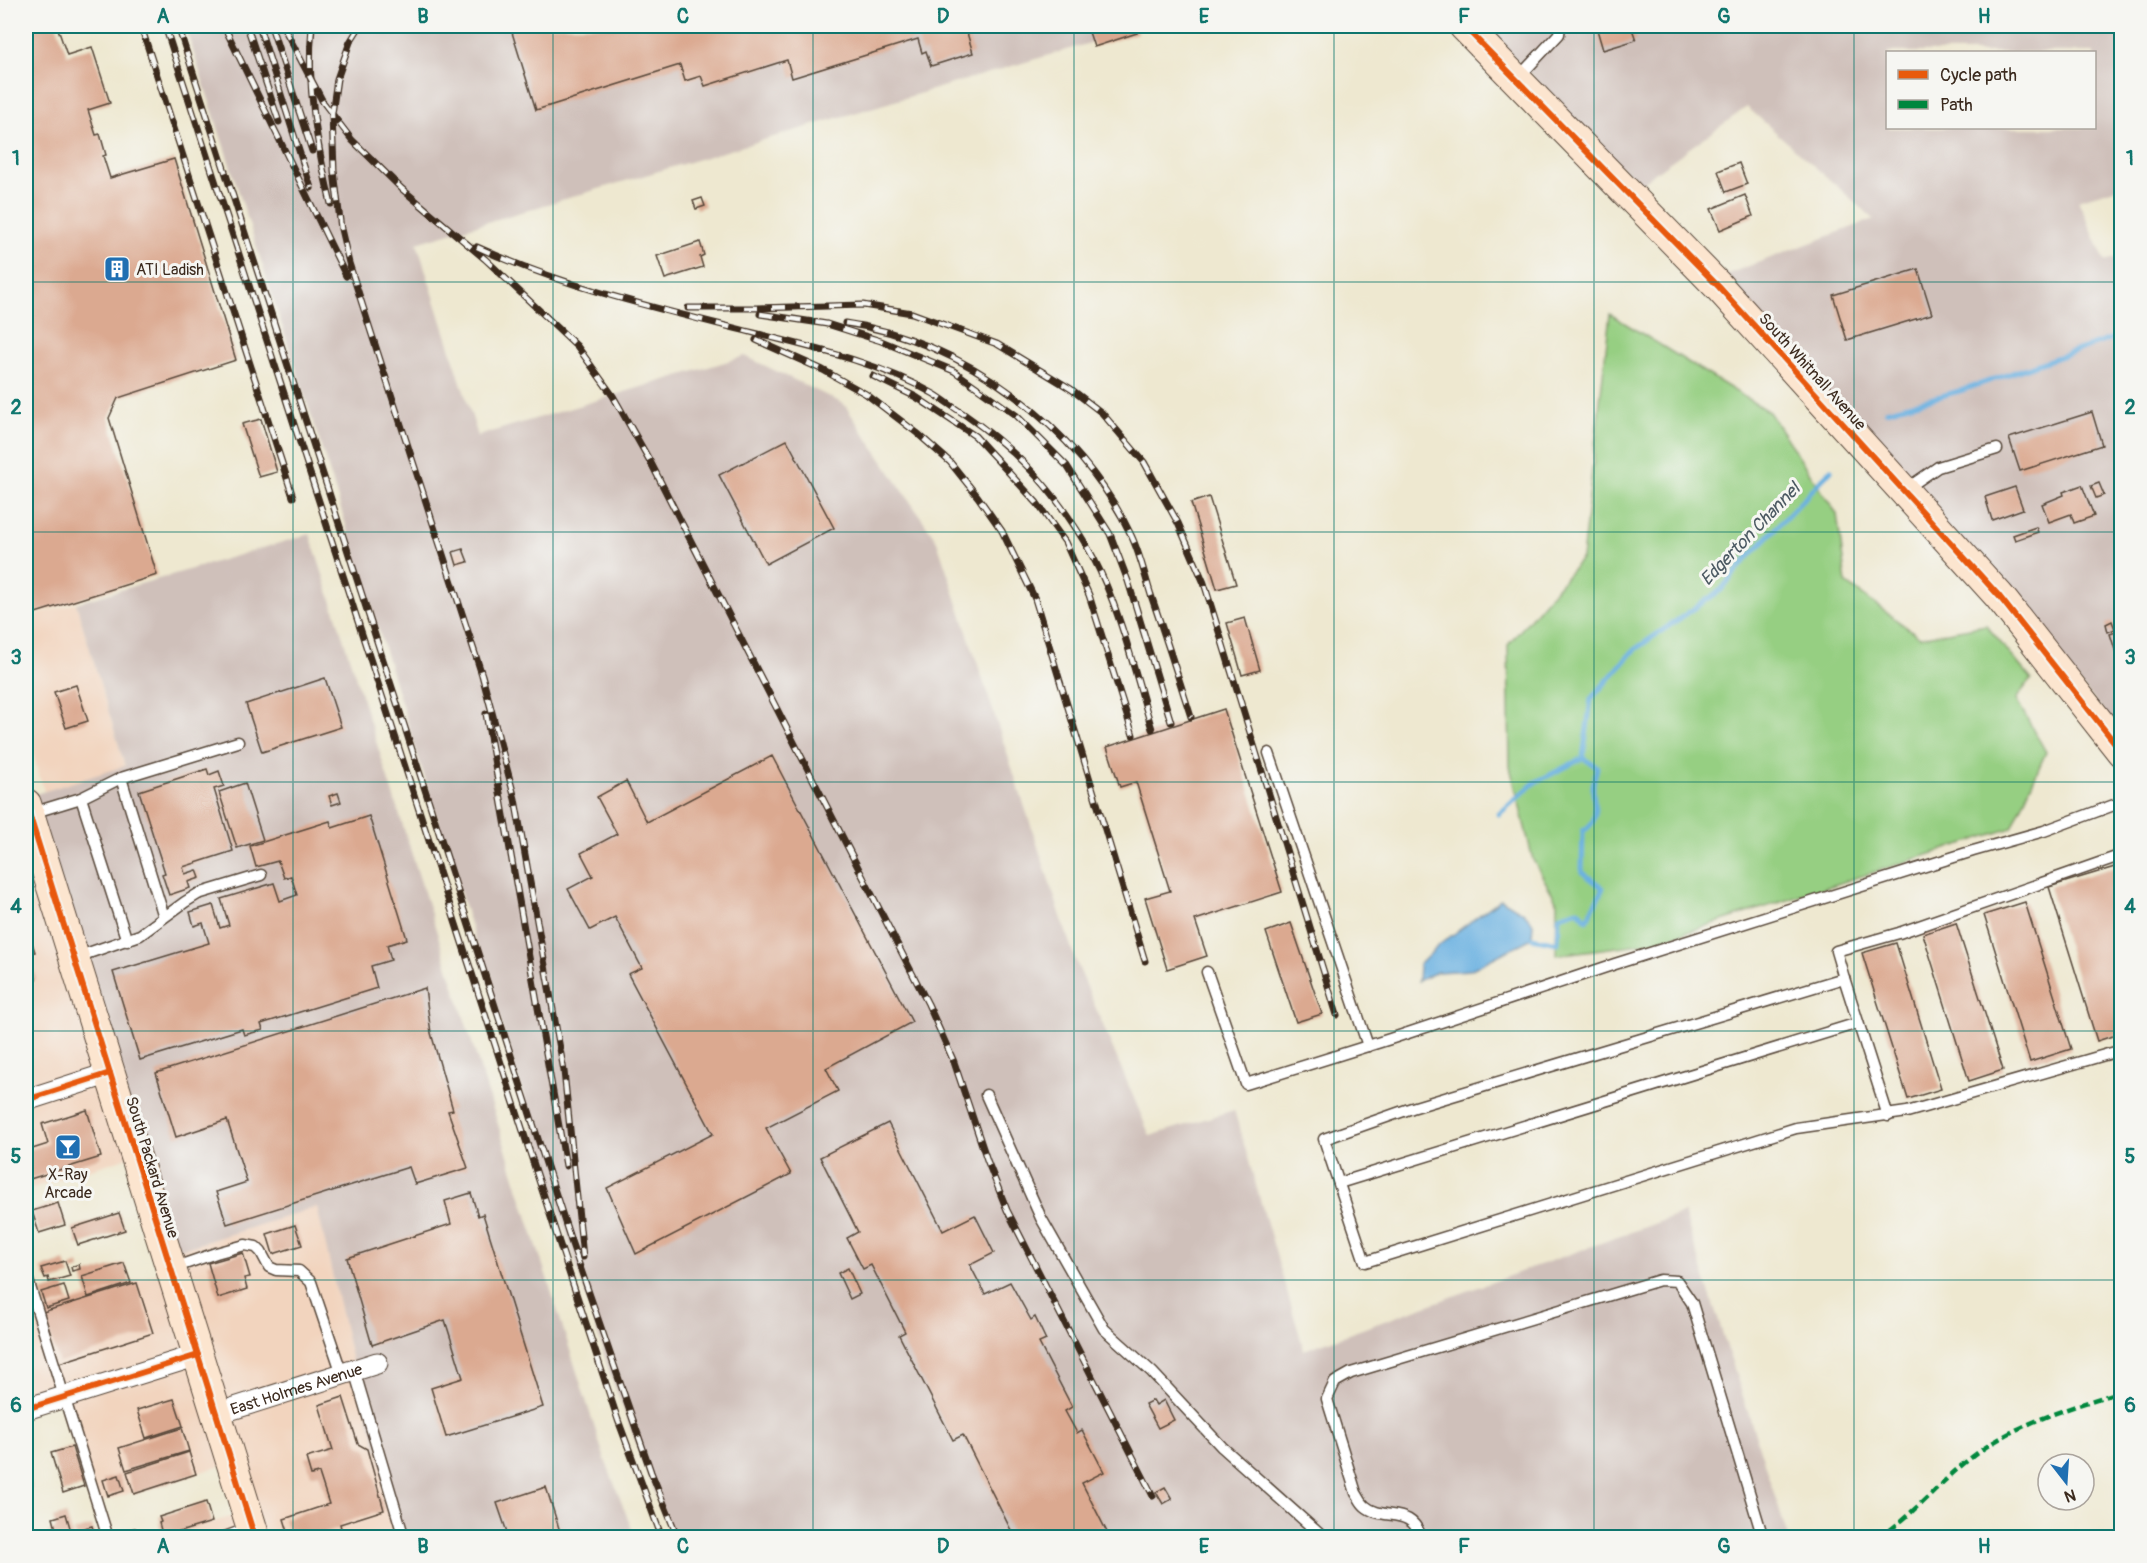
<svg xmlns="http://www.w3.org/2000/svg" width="2147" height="1563" font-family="Pangolin,sans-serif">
	<rect width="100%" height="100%" fill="#f6f6f2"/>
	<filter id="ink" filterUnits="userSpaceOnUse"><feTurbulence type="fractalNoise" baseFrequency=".0167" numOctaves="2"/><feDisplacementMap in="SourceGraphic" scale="12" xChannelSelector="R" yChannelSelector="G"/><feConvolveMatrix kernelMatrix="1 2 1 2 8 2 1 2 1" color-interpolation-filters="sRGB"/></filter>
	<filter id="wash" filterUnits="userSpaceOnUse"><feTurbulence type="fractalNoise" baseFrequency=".008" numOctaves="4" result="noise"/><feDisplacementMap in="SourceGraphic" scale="24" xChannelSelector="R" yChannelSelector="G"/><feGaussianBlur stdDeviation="1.35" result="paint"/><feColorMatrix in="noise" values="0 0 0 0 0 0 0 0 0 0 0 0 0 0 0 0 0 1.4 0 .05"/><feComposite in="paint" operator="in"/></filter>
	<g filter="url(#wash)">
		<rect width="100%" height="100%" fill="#eee8d0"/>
		<g fill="#f2d4be">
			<polygon points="76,603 125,767 44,791 26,731 26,618"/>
			<polygon points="54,896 135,1155 26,1190 26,905"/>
			<polygon points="317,1206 354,1370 404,1537 164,1537 247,1512 231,1463 98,1503 64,1397 26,1409 26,1274 37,1311 171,1269 166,1254"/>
		</g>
		<g fill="#cfc0ba" fill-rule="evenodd">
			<polygon points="185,26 1147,26 417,243 478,436 745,356 844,404 937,541 1075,959 1150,1136 1234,1110 1304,1350 1684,1213 1788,1537 671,1537 610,1374 332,480"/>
			<path d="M1483,26H2121V187L2078,200L2105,261L2121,256V731L1725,275L1874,219L1747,107L1638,185ZM1888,52H2094V128H1888Z"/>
			<polygon points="310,534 605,1460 635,1537 404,1537 354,1370 317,1207 166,1254 26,797 125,766 76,603"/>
		</g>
		<polygon fill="#96cf82" stroke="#687c50" stroke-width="1.5" points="1610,314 1769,412 1837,514 1846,583 1920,637 1986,625 2031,679 2016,699 2046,752 2012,828 1656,942 1556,955 1557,902 1533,860 1510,767 1508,645 1582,558"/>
		<polygon fill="#6ab1e1" stroke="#526e80" stroke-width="1.5" points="1501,899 1524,913 1533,923 1532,938 1470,970 1437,972 1418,981 1419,965 1439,945"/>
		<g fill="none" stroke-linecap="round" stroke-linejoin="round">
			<g stroke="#6ab1e1" stroke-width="5">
				<polyline points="1886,411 1963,390 2122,335"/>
				<polyline points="1583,758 1591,699 1634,650 1721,590 1744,562 1831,470"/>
				<polyline points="1499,814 1534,783 1583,758"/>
				<path d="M1532,938L1558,943L1559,916L1578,910L1587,920L1603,888L1582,872L1583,831C1603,819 1592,804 1593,786C1593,780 1596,773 1597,767L1583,758"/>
			</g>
		</g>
		<g id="blocks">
			<g fill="#dba990">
				<polygon points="26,26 57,26 67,55 92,47 110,103 88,110 96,135 100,134 106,155 103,156 110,178 174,159 236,360 118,398 109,418 157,575 26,616"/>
				<polygon points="510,26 965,26 973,53 931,66 926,51 922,53 918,39 792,78 787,60 705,86 701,76 685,81 680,65 536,110"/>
				<polygon points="1087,26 1134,26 1137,33 1094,47"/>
				<polygon points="1596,26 1631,26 1636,40 1603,50"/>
				<polygon points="1739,163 1747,184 1726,192 1718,171"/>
				<polygon points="1745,195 1753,216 1720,230 1711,209"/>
				<polygon points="702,198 705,206 696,209 693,201"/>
				<polygon points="700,242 704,255 700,257 703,267 665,279 657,256"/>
				<polygon points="1918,269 1932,314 1847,340 1833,295"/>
				<polygon points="2092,412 2102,445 2020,471 2009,438"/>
				<polygon points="261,419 277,472 259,477 242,424"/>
				<polygon points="787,440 834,528 766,564 719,475"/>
				<polygon points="2099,483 2104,495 2096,498 2091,486"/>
				<polygon points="2082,485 2094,516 2074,523 2071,514 2049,522 2042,504 2064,495 2063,492"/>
				<polygon points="2015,487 2023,509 1992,520 1985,497"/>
				<polygon points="1209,497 1236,584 1217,589 1191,503"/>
				<polygon points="2036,527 2038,532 2015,540 2013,535"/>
				<polygon points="463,549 468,562 457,565 453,552"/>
				<polygon points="1245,618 1260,670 1242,675 1227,623"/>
				<polygon points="2112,621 2115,629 2108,632 2106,624"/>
				<polygon points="2122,630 2122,652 2116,653 2110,634"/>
				<polygon points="325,678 341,727 262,752 246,704"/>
				<polygon points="76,685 88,721 66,728 54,692"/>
				<polygon points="1224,709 1282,892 1195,920 1207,956 1167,969 1145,898 1170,891 1136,782 1120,787 1107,747"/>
				<polygon points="772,756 912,1022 826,1068 838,1091 766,1128 791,1174 636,1254 607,1188 713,1134 628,974 642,968 615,917 590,930 568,889 593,876 581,853 617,834 597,797 626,781 647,822"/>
				<polygon points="207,769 209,775 219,771 224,786 214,789 233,851 183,867 185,874 197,870 200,878 188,882 190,888 169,895 162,874 165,873 139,791"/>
				<polygon points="245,783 263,840 237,848 219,792"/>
				<polygon points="338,793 341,802 332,805 329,796"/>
				<polygon points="369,816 407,939 387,945 391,960 371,966 377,988 261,1024 263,1030 244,1035 242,1029 140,1060 113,972 209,943 203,923 194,926 190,912 213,905 220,928 229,925 221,899 274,883 280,901 297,895 291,876 284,878 278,861 256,867 250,846 330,821 332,828"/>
				<polygon points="2118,866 2122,878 2122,1033 2097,1041 2049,887"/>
				<polygon points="2025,902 2071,1049 2030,1062 1984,915"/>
				<polygon points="1291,923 1322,1014 1296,1022 1266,932"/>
				<polygon points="1956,923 2003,1070 1969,1081 1923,934"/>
				<polygon points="26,924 35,952 26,955"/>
				<polygon points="1896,943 1941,1089 1908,1099 1862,953"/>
				<polygon points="31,963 36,979 26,984 26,965"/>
				<polygon points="425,988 431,1033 453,1110 448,1111 468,1168 415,1184 409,1167 227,1224 216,1192 247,1182 227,1120 176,1137 156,1073"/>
				<polygon points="87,1110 101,1157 30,1179 26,1164 26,1151 48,1144 42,1124"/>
				<polygon points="888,1123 943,1231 975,1215 994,1253 970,1265 985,1294 1010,1282 1031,1320 1035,1317 1046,1340 1039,1343 1072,1407 1065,1411 1077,1433 1082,1430 1104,1472 1082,1483 1110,1538 1015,1538 963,1435 953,1440 899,1335 905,1332 871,1265 863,1269 847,1238 858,1232 820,1157"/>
				<polygon points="471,1193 478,1216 483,1214 543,1407 446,1437 431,1388 463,1378 445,1320 372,1345 347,1258 451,1224 445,1201"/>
				<polygon points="58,1203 65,1225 39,1233 32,1211"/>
				<polygon points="119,1213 125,1230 78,1245 72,1228"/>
				<polygon points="295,1225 302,1245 273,1254 267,1234"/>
				<polygon points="243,1253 250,1277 244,1278 247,1289 218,1298 208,1263"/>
				<polygon points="65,1261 70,1276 49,1282 48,1277 45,1278 41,1268"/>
				<polygon points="124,1263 131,1283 88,1297 82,1276"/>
				<polygon points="79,1264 80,1269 72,1271 71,1267"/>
				<polygon points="848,1268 860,1294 850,1299 838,1273"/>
				<polygon points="137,1283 153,1333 59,1363 43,1312"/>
				<polygon points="64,1285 69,1301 46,1308 41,1292"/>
				<polygon points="343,1397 358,1444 367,1449 384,1510 340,1524 341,1528 311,1538 290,1538 284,1519 329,1504 319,1473 311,1475 306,1458 333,1450 319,1405"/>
				<polygon points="174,1399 183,1426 146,1438 137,1410"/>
				<polygon points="1153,1400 1156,1405 1164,1400 1174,1420 1158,1428 1145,1404"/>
				<polygon points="182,1428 189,1451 126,1470 119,1448"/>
				<polygon points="72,1447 84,1486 63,1493 51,1453"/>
				<polygon points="189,1452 196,1474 134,1494 127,1472"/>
				<polygon points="26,1470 32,1488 26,1490"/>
				<polygon points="119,1475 124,1491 108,1496 103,1480"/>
				<polygon points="546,1487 562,1538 509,1538 497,1503"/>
				<polygon points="1165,1487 1172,1499 1163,1504 1156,1492"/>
				<polygon points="206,1502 212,1522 163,1537 159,1523 161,1522 159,1517"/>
				<polygon points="66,1514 73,1538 50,1538 48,1532 56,1529 53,1518"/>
				<polygon points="92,1526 96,1538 76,1538 74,1531"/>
				<polygon points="135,1528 138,1538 119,1538 117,1533"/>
			</g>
		</g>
	</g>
	<g filter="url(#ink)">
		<use href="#blocks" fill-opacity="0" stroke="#564639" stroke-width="1.5"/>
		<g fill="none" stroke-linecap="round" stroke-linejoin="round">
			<defs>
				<g id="lane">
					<polyline points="1517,79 1559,34 1560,26"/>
					<polyline points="1906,489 1938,467 1997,449"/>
					<polyline points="1269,753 1368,1046"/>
					<polyline points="121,778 164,917"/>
					<polyline points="81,798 127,941"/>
					<polyline points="32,813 81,798 121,778 238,742"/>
					<polyline points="2122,855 1899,933 1836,951 1844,978 1412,1108 1324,1139 1365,1262 1796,1128 1907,1112 2122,1050"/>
					<polyline points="77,957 140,935 185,902 198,894 261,875"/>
					<polyline points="1207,972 1246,1084 1390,1039 1615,964 1973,851 2044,831 2122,802"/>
					<polyline points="1844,978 1888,1116"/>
					<polyline points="986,1095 1041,1218 1104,1329 1152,1372 1222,1447 1324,1538"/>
					<polyline points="1339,1183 1858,1023"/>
					<polyline points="173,1268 216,1253 245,1245 256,1247 261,1252 269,1267 276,1270 299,1271 311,1282 342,1374"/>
					<polyline points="26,1274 108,1538"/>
					<polyline points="354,1370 404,1538"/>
					<polyline points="222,1538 249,1528"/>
					<path d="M1421,1538C1412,1505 1383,1522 1365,1506C1361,1503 1359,1497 1356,1493L1327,1399L1335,1382L1351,1373L1660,1280L1677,1281L1692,1303L1763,1538"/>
				</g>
				<g id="street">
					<polyline points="26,1100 110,1073"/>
					<polyline points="26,1409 198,1355"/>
					<path id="s1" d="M216,1414L377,1363"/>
				</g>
				<g id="secondary">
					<polyline points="1464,26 1719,287 1999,596 2122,752"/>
					<polyline points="26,804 255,1538"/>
				</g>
			</defs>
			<use href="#lane" stroke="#564639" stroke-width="13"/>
			<use href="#street" stroke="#564639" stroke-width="23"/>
			<use href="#secondary" stroke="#564639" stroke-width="32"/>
			<use href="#lane" stroke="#fff" stroke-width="10"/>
			<use href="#street" stroke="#fff" stroke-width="21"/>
			<use href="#secondary" stroke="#fce5cf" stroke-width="30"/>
			<defs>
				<g id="rail">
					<polyline points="141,26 293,497"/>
					<polyline points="165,26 557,1236 618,1420 662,1538"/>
					<polyline points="178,26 571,1241 651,1472 678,1538"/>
					<polyline points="224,26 346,276"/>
					<polyline points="247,26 279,122"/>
					<polyline points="259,26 311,188"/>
					<polyline points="271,26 312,151"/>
					<polyline points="283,26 323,102 352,140 402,189 485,259 577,346 613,396 651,463 928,1004 954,1062 987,1160 1007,1210 1153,1496"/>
					<path d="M312,26C306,86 317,145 331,204"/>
					<polyline points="360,26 350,42 337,79 332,114 334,171 341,229 349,263 371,332 482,675 515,799 564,1071 583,1257"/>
					<path d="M477,247C567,288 663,310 758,334C818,349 879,363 934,394C944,400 954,408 964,414C1023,455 1058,494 1093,557C1120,608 1135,673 1152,729"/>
					<polyline points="688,308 757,308 863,305 912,313 997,344 1071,389 1102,413 1144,462 1178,523 1204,583 1337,1015"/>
					<polyline points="760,314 827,324 881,341 954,371 1016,415 1067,466 1110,534 1128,581 1171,722"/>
					<path d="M845,323C962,339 1081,428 1131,535C1140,554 1145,576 1151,595C1165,636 1178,676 1191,717"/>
					<polyline points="756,340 823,370 866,394 917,433 950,462 978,497 1002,531 1035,599 1145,961"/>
					<polyline points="873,376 916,397 975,436 1037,503 1065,542 1089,595 1133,735"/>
					<polyline points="486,714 566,1166"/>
				</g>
			</defs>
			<use href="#rail" stroke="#3b2a1e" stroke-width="7"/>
			<use href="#rail" stroke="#f6f6f2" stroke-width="4.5" stroke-dasharray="14" stroke-linecap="butt"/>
			<path stroke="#00873e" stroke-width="4.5" stroke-dasharray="9 4.5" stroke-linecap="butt" d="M1879,1538C1919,1511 1948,1471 1989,1445C2030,1419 2076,1406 2122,1391"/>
			<defs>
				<g id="cycleway">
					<polyline points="1464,26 1719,287 1999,596 2122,752"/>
					<polyline points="26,804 255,1538"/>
					<polyline points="26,1100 110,1073"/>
					<polyline points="26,1409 198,1355"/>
				</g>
			</defs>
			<use href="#cycleway" stroke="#f6f6f2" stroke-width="10"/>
			<use href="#cycleway" stroke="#e8590c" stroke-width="6"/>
		</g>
	</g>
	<path fill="none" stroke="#0f766e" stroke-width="1.5" stroke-opacity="0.55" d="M293,26V1538M553,26V1538M813,26V1538M1074,26V1538M1334,26V1538M1594,26V1538M1854,26V1538M26,282H2122M26,532H2122M26,782H2122M26,1031H2122M26,1280H2122"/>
	<defs>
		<symbol id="building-square" viewBox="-11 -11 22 22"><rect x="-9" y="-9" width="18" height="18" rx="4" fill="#1f6fb2" stroke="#f6f6f2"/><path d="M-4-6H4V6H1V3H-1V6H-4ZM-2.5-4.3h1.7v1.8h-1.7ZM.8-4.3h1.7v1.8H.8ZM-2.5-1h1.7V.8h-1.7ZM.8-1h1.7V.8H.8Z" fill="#fff"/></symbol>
		<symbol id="bar-square" viewBox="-11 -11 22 22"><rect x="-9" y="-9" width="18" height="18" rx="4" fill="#1f6fb2" stroke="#f6f6f2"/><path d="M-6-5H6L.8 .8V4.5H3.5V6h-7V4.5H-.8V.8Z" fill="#fff"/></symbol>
	</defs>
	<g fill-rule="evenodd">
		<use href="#building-square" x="102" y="254" width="30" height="30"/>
		<use href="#bar-square" x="53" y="1132" width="30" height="30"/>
	</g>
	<g text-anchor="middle" stroke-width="6" stroke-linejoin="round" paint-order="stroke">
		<g font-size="16" fill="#3b2a1e" stroke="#f6f6f2" text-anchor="start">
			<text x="136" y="275">ATI Ladish</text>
			<text x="68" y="1180" text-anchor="middle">X-Ray<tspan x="68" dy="18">Arcade</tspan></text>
		</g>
		<g font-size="16" fill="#3b2a1e" stroke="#f6f6f2">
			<text transform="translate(1813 371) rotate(48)" y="6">South Whitnall Avenue</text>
			<text transform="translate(153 1167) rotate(73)" y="6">South Packard Avenue</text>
			<text dy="6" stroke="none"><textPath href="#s1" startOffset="84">East Holmes Avenue</textPath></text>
		</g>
		<g font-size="18" font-style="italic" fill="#4b5962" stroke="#f6f6f2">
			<text transform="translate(1750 534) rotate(-46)" y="6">Edgerton Channel</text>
		</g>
	</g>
	<rect width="2147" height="1563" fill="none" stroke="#f6f6f2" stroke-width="66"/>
	<rect x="1886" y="51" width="210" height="78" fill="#f6f6f2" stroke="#aba49d" stroke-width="1.5"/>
	<rect x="1898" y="70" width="30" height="9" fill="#e8590c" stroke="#aba49d" stroke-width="1.5"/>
	<text x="1940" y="81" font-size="18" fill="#3b2a1e">Cycle path</text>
	<rect x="1898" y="100" width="30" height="9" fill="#00873e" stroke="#aba49d" stroke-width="1.5"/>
	<text x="1940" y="111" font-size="18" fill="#3b2a1e">Path</text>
	<g transform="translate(2066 1482) rotate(163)"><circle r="28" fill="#f6f6f2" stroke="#aba49d" stroke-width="1.5"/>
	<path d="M0-4.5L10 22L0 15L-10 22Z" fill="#1f6fb2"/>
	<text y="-9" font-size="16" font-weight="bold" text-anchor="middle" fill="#3b2a1e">N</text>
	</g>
	<rect x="33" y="33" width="2081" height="1497" fill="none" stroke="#0f766e" stroke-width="2"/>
	<g font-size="20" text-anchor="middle" font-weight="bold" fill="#0f766e">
		<text x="163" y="23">A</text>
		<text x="423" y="23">B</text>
		<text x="683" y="23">C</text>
		<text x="943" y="23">D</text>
		<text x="1204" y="23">E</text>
		<text x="1464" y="23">F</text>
		<text x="1724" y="23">G</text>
		<text x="1984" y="23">H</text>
		<text x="16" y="165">1</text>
		<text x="2130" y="165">1</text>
		<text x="16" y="414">2</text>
		<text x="2130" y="414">2</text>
		<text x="16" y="664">3</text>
		<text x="2130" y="664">3</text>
		<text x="16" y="913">4</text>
		<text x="2130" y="913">4</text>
		<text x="16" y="1163">5</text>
		<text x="2130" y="1163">5</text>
		<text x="16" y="1412">6</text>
		<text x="2130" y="1412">6</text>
		<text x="163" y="1553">A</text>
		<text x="423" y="1553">B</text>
		<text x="683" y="1553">C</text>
		<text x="943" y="1553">D</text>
		<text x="1204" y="1553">E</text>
		<text x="1464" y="1553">F</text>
		<text x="1724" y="1553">G</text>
		<text x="1984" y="1553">H</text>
	</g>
</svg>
